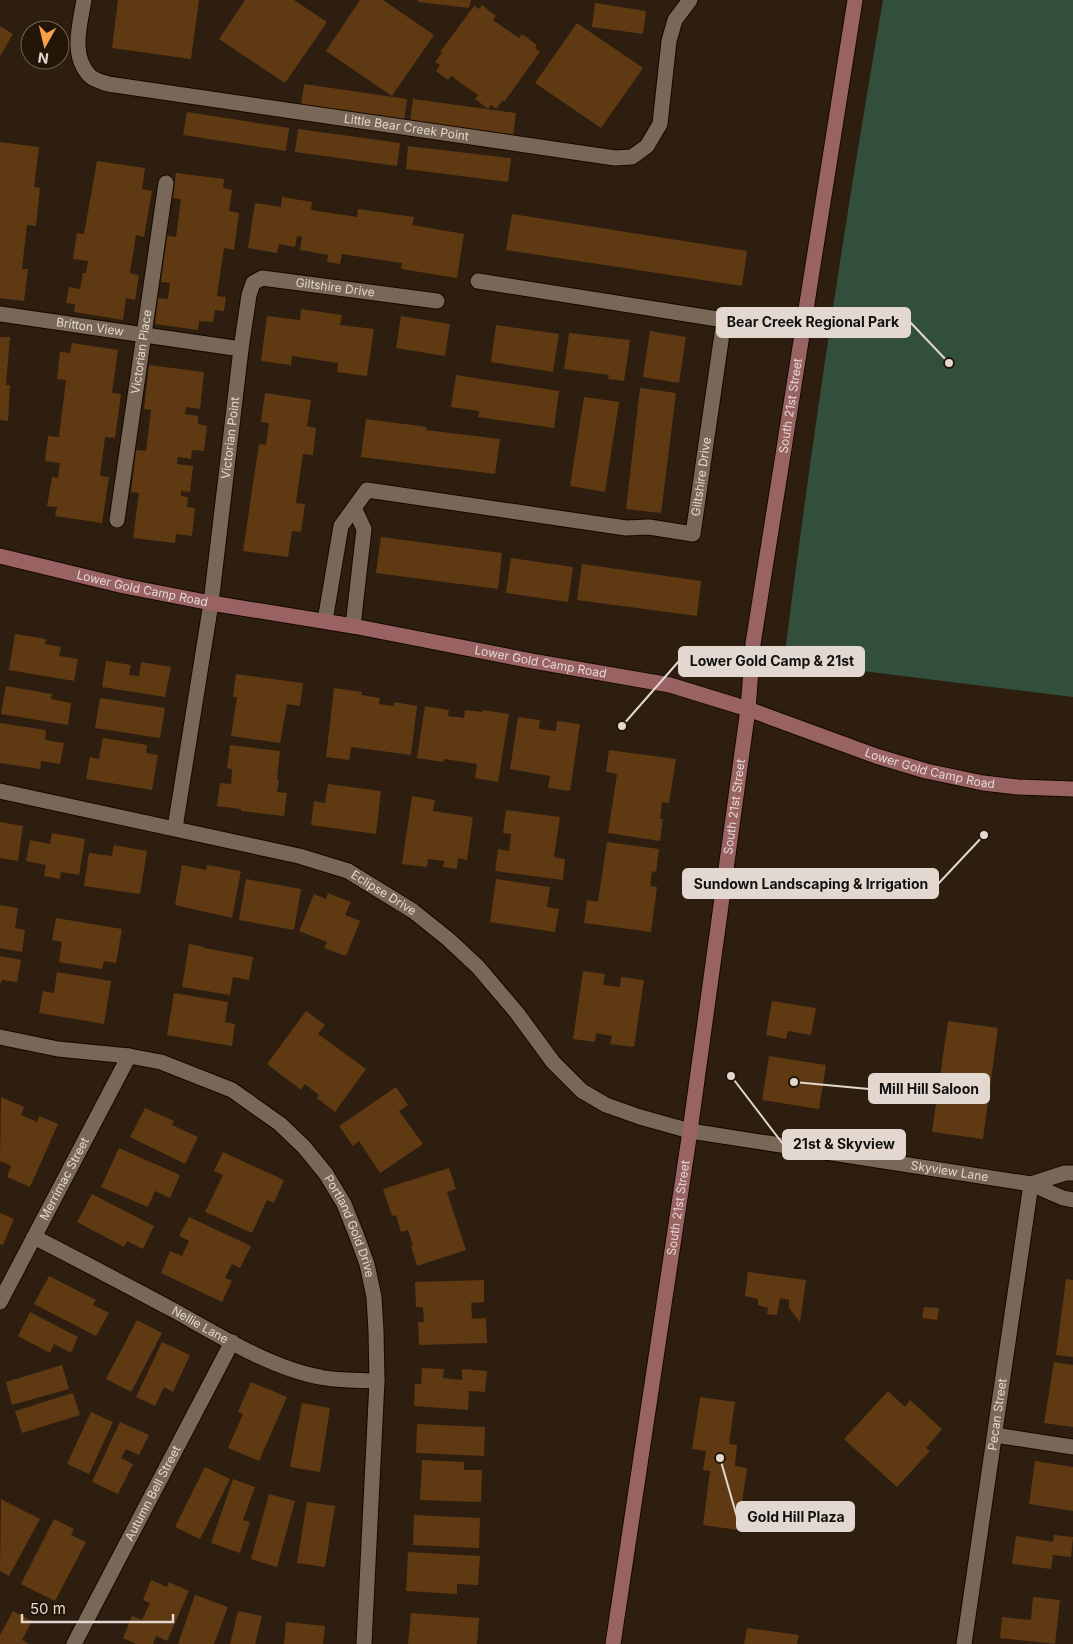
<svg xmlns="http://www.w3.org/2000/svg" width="1073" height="1644" font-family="Inter,sans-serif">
	<rect width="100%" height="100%" fill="#2d1e10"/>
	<path fill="#314f3a" d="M883,0H1073V697L830,667V671L794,664L795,661L784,660C812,439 845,219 883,0Z"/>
	<g fill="#5f3911">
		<polygon points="118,0 199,0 191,59 112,48"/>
		<polygon points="245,0 294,0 327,22 285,83 219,39"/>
		<polygon points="360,0 383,0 434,35 392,96 326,51"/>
		<polygon points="418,0 471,0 469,8 418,2"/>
		<polygon points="595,3 646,11 643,34 592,27"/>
		<polygon points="482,5 496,16 493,20 519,38 522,34 537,45 535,48 540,52 504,102 503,100 496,109 491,105 488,109 475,99 478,95 451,76 448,80 436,71 440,65 435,62 442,53 440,52 474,6 479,9"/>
		<polygon points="577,23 643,68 601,128 535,83"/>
		<polygon points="0,26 13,34 0,56"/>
		<polygon points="304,84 407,99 404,122 301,106"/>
		<polygon points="413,99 516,113 513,137 410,122"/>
		<polygon points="187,112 289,128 286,151 183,135"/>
		<polygon points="298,129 400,143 397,166 295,152"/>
		<polygon points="0,142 39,147 34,187 40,188 36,226 27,225 22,269 28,269 24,301 0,298"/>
		<polygon points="408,146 511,158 508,182 406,169"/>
		<polygon points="97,161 145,168 142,189 152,191 144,237 136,235 130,273 139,275 135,300 126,298 123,320 74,312 75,304 66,303 69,287 80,289 83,273 86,273 88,261 73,259 77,233 84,234"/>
		<polygon points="176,173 224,179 223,188 232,190 229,211 239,213 234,250 224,248 217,296 226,297 224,311 215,310 213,322 199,321 198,330 155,324 158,298 168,299 170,283 161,282 167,236 176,237 181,199 173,198"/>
		<polygon points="282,197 312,202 311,210 357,217 358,209 414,217 412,225 464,234 457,278 401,269 402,263 342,254 340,264 327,262 328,255 300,250 302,237 297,236 295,247 279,244 277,253 248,248 255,203 281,207"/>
		<polygon points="512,214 747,251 742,286 506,250"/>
		<polygon points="301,309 342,315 340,325 374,329 367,376 337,372 338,363 292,356 291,365 261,361 267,316 300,320"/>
		<polygon points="401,316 450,324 445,356 396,348"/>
		<polygon points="496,325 559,334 553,372 491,362"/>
		<polygon points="650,331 686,337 679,383 643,377"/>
		<polygon points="569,333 630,340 624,381 608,379 609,375 564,369"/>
		<polygon points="0,337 10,337 6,385 10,385 8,421 0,420"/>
		<polygon points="72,343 118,350 112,393 121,394 115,438 105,437 100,476 109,477 102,523 55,516 57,507 47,506 52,477 58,478 60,463 45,461 48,436 59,437 66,380 57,379 60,352 70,353"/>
		<polygon points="149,365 204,372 200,409 186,407 185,414 198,416 198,424 207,426 204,451 192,450 191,459 178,457 177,464 193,466 190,492 181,491 181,496 188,497 187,507 195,508 192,536 176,534 175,543 133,538 139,493 131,492 136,450 146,451 151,410 144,409"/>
		<polygon points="456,375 559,391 554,428 478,417 479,411 451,407"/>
		<polygon points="640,388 676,393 661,513 626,509"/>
		<polygon points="265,393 311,400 307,426 316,428 313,455 303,454 296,503 305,504 301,532 292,531 288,557 243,551 259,444 266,445 269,423 261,422"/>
		<polygon points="584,397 619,402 605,492 570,486"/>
		<polygon points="366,419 427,427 426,430 500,439 495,474 361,457"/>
		<polygon points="381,537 502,553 498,589 376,573"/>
		<polygon points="511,558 573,567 568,602 506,593"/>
		<polygon points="582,564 701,581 697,616 577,600"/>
		<polygon points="15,634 46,639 45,644 61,647 59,656 78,659 74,681 9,670"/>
		<polygon points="106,661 131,665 129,675 139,676 141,662 171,667 165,697 102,687"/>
		<polygon points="236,674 303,683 300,706 287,704 280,743 231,736 237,697 233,697"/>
		<polygon points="6,686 52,694 51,699 71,703 68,725 1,714"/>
		<polygon points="334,688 362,692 361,695 380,698 379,704 394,706 394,702 417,706 411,755 351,747 349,760 326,757"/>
		<polygon points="100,698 165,708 160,738 95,728"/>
		<polygon points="425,706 449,710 448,716 464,718 465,710 482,712 483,710 509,714 498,782 475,778 477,764 444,759 443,762 417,758"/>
		<polygon points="518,717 540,720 539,729 556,731 557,721 580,724 570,791 548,788 550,776 510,769"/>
		<polygon points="0,723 46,730 45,740 64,743 60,764 41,761 40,769 0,763"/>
		<polygon points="103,738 147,745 146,753 158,755 152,790 86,779 90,757 99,759"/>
		<polygon points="230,745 280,751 277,779 279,780 277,792 287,793 284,816 241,811 241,809 217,806 220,783 231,784 232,769 227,768"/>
		<polygon points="609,750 676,759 669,803 662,802 660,819 663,819 660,841 608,833 617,774 606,772"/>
		<polygon points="328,784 381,791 376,834 311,825 314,801 325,803"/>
		<polygon points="412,796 435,800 433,811 473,817 467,860 458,858 457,869 443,867 444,861 428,859 427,867 402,864"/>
		<polygon points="506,810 560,817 554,857 565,859 563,880 495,871 498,849 509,851 511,834 503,833"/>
		<polygon points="0,822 23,826 18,861 0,858"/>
		<polygon points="52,833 85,839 79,875 61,872 60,879 44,876 46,865 26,861 30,840 50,844"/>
		<polygon points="607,842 659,849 656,872 652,871 650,886 657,887 651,932 584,923 587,900 598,902"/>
		<polygon points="114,845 147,851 140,894 84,886 89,853 112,856"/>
		<polygon points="182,865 206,870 207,865 241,871 232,918 175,905"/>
		<polygon points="246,879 301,889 294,930 239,920"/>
		<polygon points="496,879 550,887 547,907 559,909 555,932 490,922"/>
		<polygon points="328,893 351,902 345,915 360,921 346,956 324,948 327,942 299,931 314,894 326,899"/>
		<polygon points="0,905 18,908 15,928 25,930 22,952 0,948"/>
		<polygon points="56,918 122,929 116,963 104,961 102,969 59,962 62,942 52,940"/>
		<polygon points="189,944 204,947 204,948 253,957 249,980 233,977 230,995 182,987"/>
		<polygon points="0,956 21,960 17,982 2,980 0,984"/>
		<polygon points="583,971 605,974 603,985 620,987 621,977 644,980 634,1047 610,1044 612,1036 596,1033 595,1042 573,1039"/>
		<polygon points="57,972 111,981 104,1024 39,1013 43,991 54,993"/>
		<polygon points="174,993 228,1002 225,1022 235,1024 232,1046 167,1035"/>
		<polygon points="772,1001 816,1008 811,1035 788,1031 786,1039 766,1035"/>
		<polygon points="306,1011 325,1025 318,1034 366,1069 335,1112 317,1098 319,1095 305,1084 301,1090 267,1064"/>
		<polygon points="948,1021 998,1028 983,1139 932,1132"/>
		<polygon points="769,1056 826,1065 819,1109 762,1100"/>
		<polygon points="396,1087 408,1105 399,1111 423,1144 380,1173 359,1141 353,1146 339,1126"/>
		<polygon points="1,1097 24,1107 21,1115 37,1122 39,1116 58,1124 30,1187 7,1177 11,1166 0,1161"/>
		<polygon points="145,1108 174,1121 172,1125 198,1137 185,1164 130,1137"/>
		<polygon points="119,1148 180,1175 170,1198 155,1191 148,1207 101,1187"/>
		<polygon points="223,1152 284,1180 274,1203 267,1200 252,1233 205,1212 223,1175 214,1171"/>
		<polygon points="449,1168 456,1189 447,1192 466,1250 417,1266 411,1246 413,1245 408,1230 401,1232 396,1215 392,1216 383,1189"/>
		<polygon points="92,1194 154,1226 143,1249 127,1241 124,1247 77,1222"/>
		<polygon points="0,1213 14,1219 3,1245 0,1244"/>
		<polygon points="189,1217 251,1246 240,1268 232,1264 225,1278 232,1281 222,1302 161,1273 170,1251 182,1256 189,1241 179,1236"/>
		<polygon points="748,1272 806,1280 800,1322 789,1308 789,1300 780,1298 777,1315 767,1314 768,1308 758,1305 758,1299 745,1296"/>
		<polygon points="49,1276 96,1300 93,1305 109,1313 96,1336 34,1304"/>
		<polygon points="1066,1279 1073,1280 1073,1357 1056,1355"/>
		<polygon points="484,1280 484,1302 471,1303 472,1319 486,1318 487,1343 419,1345 418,1322 424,1322 423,1307 416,1307 415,1282"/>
		<polygon points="924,1307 939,1308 937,1320 922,1318"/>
		<polygon points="30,1312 78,1337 71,1353 54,1344 50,1353 18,1336"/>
		<polygon points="137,1320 162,1333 131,1392 106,1379"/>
		<polygon points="162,1342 190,1355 173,1392 164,1387 155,1406 136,1397"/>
		<polygon points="1054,1362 1073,1365 1073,1427 1044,1423"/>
		<polygon points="62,1365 69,1389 12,1405 6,1382"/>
		<polygon points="422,1368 444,1369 443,1378 462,1380 462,1369 487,1371 485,1392 469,1391 468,1410 414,1406 415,1384 421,1384"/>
		<polygon points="251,1382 287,1397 259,1461 228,1448 243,1414 238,1412"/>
		<polygon points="888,1391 905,1407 910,1400 942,1429 926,1448 930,1451 897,1487 844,1439"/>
		<polygon points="73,1393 80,1415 22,1433 15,1411"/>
		<polygon points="700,1397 735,1402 729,1444 737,1445 735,1466 747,1468 738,1530 703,1525 710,1471 703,1470 706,1451 692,1449"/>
		<polygon points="302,1403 330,1408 320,1472 290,1467"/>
		<polygon points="91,1412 113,1422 89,1474 67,1464"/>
		<polygon points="120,1422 149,1435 139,1455 126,1449 121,1458 133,1464 118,1494 92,1482"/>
		<polygon points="417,1424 485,1427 484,1456 416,1453"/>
		<polygon points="422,1460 464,1462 464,1470 482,1470 481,1502 420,1500"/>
		<polygon points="1035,1461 1073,1467 1073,1511 1029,1504"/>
		<polygon points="205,1467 230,1479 200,1539 175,1527"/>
		<polygon points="233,1479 255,1487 243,1520 250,1522 240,1553 211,1543"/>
		<polygon points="269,1494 295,1501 277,1567 251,1559"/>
		<polygon points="1,1499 40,1519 9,1576 0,1571"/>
		<polygon points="307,1502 335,1506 325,1567 297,1563"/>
		<polygon points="414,1515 480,1518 479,1548 413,1545"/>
		<polygon points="54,1519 74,1529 71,1535 86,1542 55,1601 21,1584"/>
		<polygon points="1054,1535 1073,1537 1071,1557 1053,1555 1051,1569 1012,1564 1016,1536 1053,1542"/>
		<polygon points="408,1552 480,1556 478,1585 457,1584 457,1594 406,1591"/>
		<polygon points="151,1580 167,1587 169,1582 189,1591 167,1641 156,1636 153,1644 136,1644 123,1638 132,1616 142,1620 150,1603 143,1600"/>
		<polygon points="195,1595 228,1607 214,1644 178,1644"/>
		<polygon points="1033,1597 1060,1600 1055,1644 1000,1638 1002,1617 1031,1620"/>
		<polygon points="13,1611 32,1621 22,1640 29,1644 0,1644 0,1635"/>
		<polygon points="238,1611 262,1616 255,1644 230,1644"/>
		<polygon points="411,1613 479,1618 477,1644 408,1644"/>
		<polygon points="286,1622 325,1626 323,1644 284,1644"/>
		<polygon points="747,1628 799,1635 797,1644 744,1644"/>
	</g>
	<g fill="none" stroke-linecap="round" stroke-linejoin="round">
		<defs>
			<g id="street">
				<path id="s1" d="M84,0C80,24 70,56 90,76C94,80 102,82 108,84L615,158L632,157L647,146L660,124L669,41L675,20L690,0"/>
				<path id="s2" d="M0,314L241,349"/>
				<path id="s3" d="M117,520L166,183"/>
				<path id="s4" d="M325,621L341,526L367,490L626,528L649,527L693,534L724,320L478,281"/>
				<polyline points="353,626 364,529 354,508"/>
				<path id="s5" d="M0,791L299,856L348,871L413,911L448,939L478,967L517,1013L553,1062L582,1091L606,1105L640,1117L690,1131L1031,1184L1063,1198L1073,1200"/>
				<path id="s6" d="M175,828L211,603L241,349L249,295L253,283L262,278L437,301"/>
				<path id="s7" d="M0,1037L58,1049L129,1056L161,1062L232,1090L280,1124L304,1147L326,1174L344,1204L356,1234L367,1264L374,1297L376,1331L377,1381L364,1644"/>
				<polyline points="1031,1184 1065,1173 1073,1173"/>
				<path id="s8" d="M34,1237C81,1261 128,1286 175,1311C218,1335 271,1368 320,1377C338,1381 358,1380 377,1381"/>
				<path id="s9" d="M0,1302L129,1056"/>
				<polyline points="995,1435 1073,1447"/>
				<path id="s10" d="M74,1644L232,1342"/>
				<path id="s11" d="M964,1644L1031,1184"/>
			</g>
			<g id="secondary">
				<path id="s12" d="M0,556L124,586L211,603L353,626L532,661L670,685L748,709L876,756L926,771L983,783L1018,787L1073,789"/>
				<path id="s13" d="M613,1644L690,1131L748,709L753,644L855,0"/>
			</g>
		</defs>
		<use href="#street" stroke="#150800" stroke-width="17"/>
		<use href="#secondary" stroke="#150800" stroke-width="17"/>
		<use href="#street" stroke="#796757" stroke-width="15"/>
		<use href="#secondary" stroke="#9a6363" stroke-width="15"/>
	</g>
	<g text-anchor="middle" stroke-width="5" stroke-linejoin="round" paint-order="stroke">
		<g font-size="12" fill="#e2d8cf" stroke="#231507">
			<text dy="4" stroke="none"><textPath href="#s1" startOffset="401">Little Bear Creek Point</textPath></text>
			<text dy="4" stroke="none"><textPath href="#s6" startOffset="635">Giltshire Drive</textPath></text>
			<text dy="4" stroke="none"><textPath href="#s2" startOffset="91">Britton View</textPath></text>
			<text dy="4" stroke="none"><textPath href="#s3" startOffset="170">Victorian Place</textPath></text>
			<text dy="4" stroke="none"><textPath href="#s13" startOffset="1251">South 21st Street</textPath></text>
			<text dy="4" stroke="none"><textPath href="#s6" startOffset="394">Victorian Point</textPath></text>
			<text dy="4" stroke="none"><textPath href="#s4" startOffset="528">Giltshire Drive</textPath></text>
			<text dy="4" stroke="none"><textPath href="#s12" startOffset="146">Lower Gold Camp Road</textPath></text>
			<text dy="4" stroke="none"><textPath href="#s12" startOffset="551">Lower Gold Camp Road</textPath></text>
			<text dy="4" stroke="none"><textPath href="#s12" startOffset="956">Lower Gold Camp Road</textPath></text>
			<text dy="4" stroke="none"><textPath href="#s13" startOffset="846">South 21st Street</textPath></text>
			<text dy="4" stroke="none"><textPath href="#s5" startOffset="399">Eclipse Drive</textPath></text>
			<text dy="4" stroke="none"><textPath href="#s5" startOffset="1060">Skyview Lane</textPath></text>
			<text dy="4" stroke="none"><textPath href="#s9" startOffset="139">Merrimac Street</textPath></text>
			<text dy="4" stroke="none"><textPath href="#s13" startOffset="441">South 21st Street</textPath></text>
			<text dy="4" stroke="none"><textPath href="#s7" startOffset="424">Portland Gold Drive</textPath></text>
			<text dy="4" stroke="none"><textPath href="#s8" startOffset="188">Nellie Lane</textPath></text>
			<text dy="4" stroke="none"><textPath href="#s11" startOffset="232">Pecan Street</textPath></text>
			<text dy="4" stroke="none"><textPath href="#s10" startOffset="170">Autumn Bell Street</textPath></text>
		</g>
	</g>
	<path fill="none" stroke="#e2d8cf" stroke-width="2" d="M949 363L910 322M622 726L679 661M984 835L938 884M794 1082L869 1089M731 1076L783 1144M720 1458L737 1517"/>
	<g fill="#e2d8cf" stroke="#231507" stroke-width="2">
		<circle cx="949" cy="363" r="5"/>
		<circle cx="622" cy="726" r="5"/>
		<circle cx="984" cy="835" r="5"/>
		<circle cx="794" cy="1082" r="5"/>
		<circle cx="731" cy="1076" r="5"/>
		<circle cx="720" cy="1458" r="5"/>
	</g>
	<g fill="#e2d8cf" stroke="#e2d8cf" stroke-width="2">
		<rect x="717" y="308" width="193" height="29" rx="5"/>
		<rect x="679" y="647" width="185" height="29" rx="5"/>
		<rect x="683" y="869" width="255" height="29" rx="5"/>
		<rect x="869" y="1074" width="120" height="29" rx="5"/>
		<rect x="783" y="1130" width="122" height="29" rx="5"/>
		<rect x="737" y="1502" width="117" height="29" rx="5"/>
	</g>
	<g font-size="14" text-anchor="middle" font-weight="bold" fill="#111">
		<text x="813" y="327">Bear Creek Regional Park</text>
		<text x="772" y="666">Lower Gold Camp &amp; 21st</text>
		<text x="811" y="889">Sundown Landscaping &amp; Irrigation</text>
		<text x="929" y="1094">Mill Hill Saloon</text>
		<text x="844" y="1149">21st &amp; Skyview</text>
		<text x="796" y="1522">Gold Hill Plaza</text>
	</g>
	<g transform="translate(45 45) rotate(188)"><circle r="24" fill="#231507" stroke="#6f6357"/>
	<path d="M0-4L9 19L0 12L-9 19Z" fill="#f7a14a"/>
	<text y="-8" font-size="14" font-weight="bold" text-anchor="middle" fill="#e2d8cf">N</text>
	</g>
	<path d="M22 1614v8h151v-8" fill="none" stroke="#e2d8cf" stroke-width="2.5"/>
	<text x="30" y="1614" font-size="15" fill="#e2d8cf" stroke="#231507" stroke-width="4" paint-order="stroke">50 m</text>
</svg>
